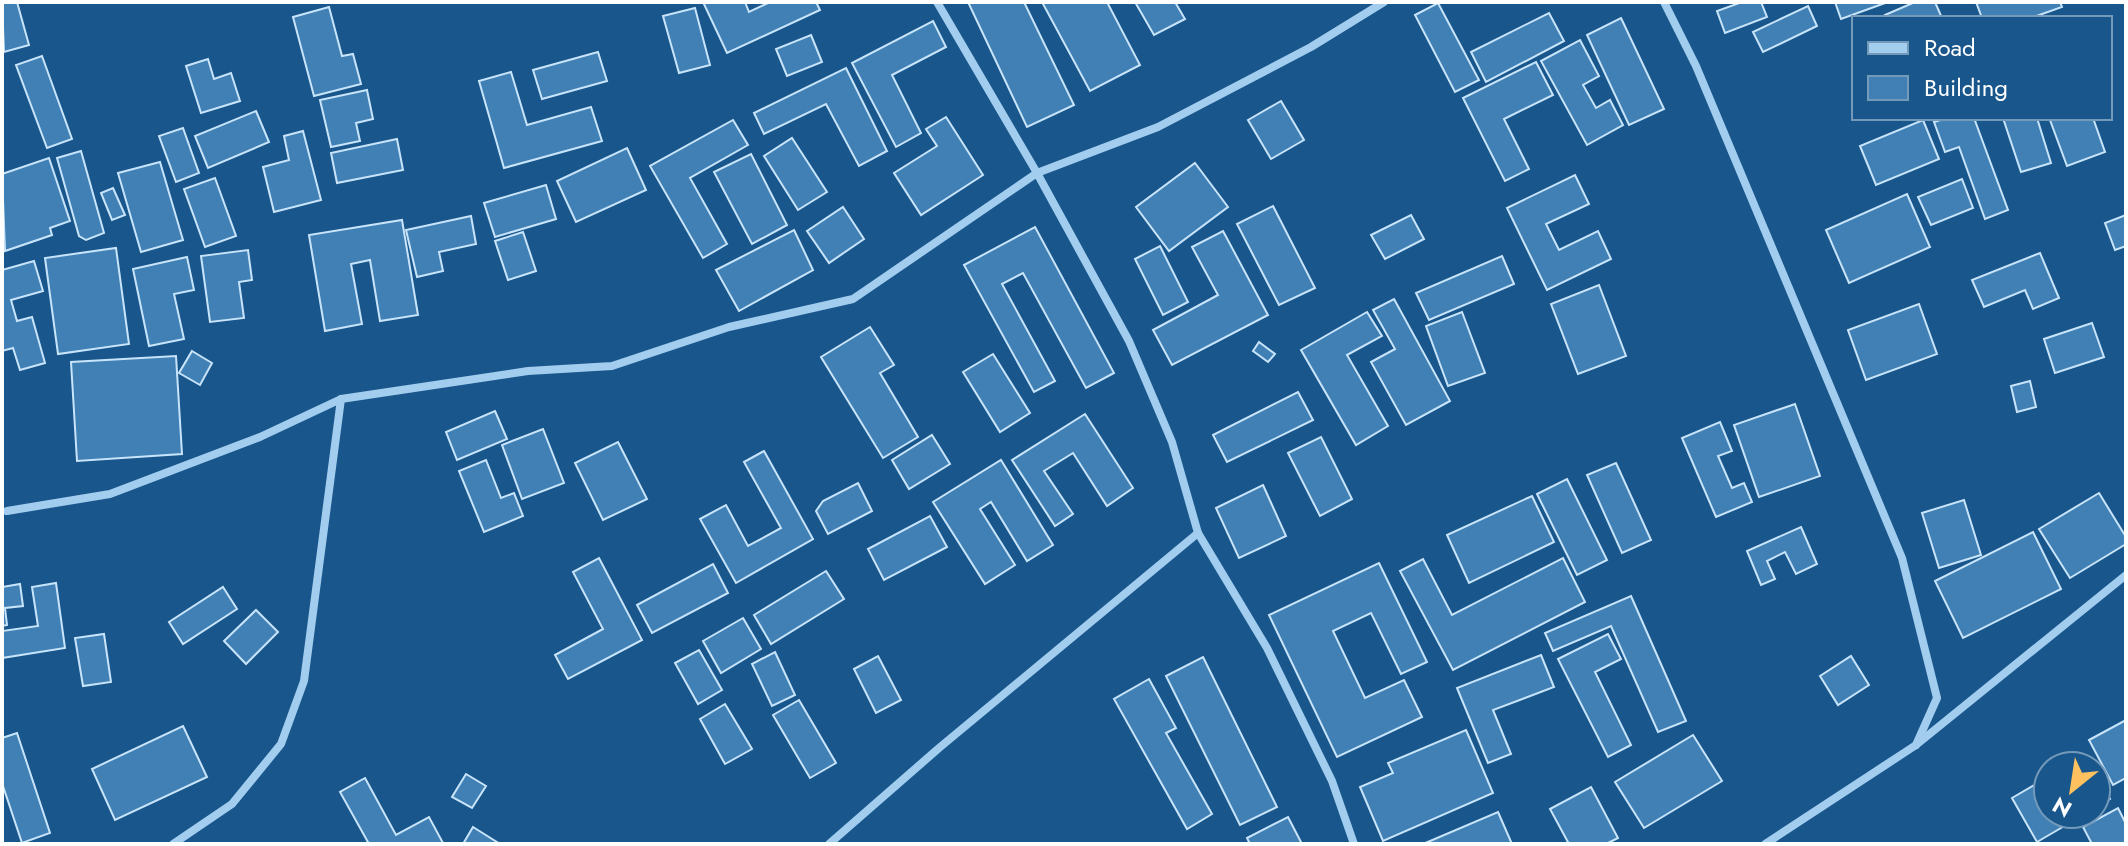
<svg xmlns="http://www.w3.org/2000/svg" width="2128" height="846" font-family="Jost,sans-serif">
	<rect width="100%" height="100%" fill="#18568c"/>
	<g fill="#4080b4" stroke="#c8e4fa" stroke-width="2">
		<polygon points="2,2 17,2 29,45 4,52"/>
		<polygon points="703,2 745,2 749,12 770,2 816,2 820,10 727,53"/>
		<polygon points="968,2 1024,2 1074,105 1027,127"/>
		<polygon points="1042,2 1107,2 1140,65 1090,91"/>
		<polygon points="1135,2 1175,2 1185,19 1154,35"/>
		<polygon points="1742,2 1761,2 1767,17 1725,33 1717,11"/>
		<polygon points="1835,2 1888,2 1841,19"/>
		<polygon points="1915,2 1935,2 1942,18 1887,18 1885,15"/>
		<polygon points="1976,2 2060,2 2062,7 2031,18 1982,18"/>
		<polygon points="1438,3 1479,80 1455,92 1415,15"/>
		<polygon points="1808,6 1817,26 1763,52 1753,32"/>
		<polygon points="329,7 342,56 353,54 361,84 314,96 293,17"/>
		<polygon points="695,8 710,65 679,73 663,16"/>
		<polygon points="1549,13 1564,41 1486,82 1471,52"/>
		<polygon points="1621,18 1664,109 1629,125 1587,35"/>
		<polygon points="933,21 946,47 892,75 921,133 896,147 852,63"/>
		<polygon points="811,35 822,62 787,76 776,49"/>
		<polygon points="1580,40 1599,76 1583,85 1596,108 1610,100 1623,125 1587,145 1541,61"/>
		<polygon points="598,52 607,81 542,99 533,70"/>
		<polygon points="42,56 72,139 47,148 16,65"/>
		<polygon points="208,59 214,79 231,73 240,101 201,113 186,66"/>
		<polygon points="1536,62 1553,95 1504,119 1529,169 1505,181 1463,98"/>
		<polygon points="846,68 887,151 859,166 826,104 764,134 754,113"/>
		<polygon points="511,72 527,125 591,107 602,141 504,168 479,81"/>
		<polygon points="367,90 373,119 356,123 360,141 331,147 320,100"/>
		<polygon points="1281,101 1304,140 1271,159 1248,120"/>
		<polygon points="256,111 269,142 208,168 195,136"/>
		<polygon points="946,117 983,175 921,215 894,173 937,146 926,129"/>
		<polygon points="1947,118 1974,118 2008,210 1985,219 1959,147 1945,152 1934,122"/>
		<polygon points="2003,118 2037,118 2051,163 2021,172"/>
		<polygon points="2054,118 2093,118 2105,152 2067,166 2050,120"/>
		<polygon points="733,120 748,145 690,178 727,244 703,258 650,166"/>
		<polygon points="1923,120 1939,159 1876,185 1860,146"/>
		<polygon points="183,128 199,173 176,182 159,136"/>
		<polygon points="303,131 321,200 274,212 263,167 289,160 284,136"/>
		<polygon points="792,138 827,192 798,210 764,156"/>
		<polygon points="397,139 403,170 337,183 331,153"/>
		<polygon points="627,148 646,190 576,222 557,181"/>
		<polygon points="81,151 104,233 86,240 79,236 57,158"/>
		<polygon points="751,154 787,225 752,244 714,172"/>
		<polygon points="49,158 70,221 50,228 52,235 5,251 2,174"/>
		<polygon points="160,162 183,240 141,252 118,173"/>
		<polygon points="1195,163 1228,207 1169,251 1136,207"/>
		<polygon points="1575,175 1589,204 1546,224 1559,250 1598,231 1611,259 1547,290 1507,208"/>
		<polygon points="215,178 236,236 205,247 184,189"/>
		<polygon points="1962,179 1973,208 1931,225 1918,197"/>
		<polygon points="546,185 556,219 495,237 484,203"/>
		<polygon points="113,188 125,215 112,220 101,193"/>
		<polygon points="1907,194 1930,247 1849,283 1826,230"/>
		<polygon points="1273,206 1315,288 1279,305 1237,224"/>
		<polygon points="843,207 864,239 829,263 807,231"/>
		<polygon points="1411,215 1424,239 1385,259 1371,235"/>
		<polygon points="2126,215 2126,246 2115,250 2105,223"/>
		<polygon points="471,216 476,244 439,252 443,271 417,277 406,230"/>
		<polygon points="402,220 418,315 380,321 370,260 351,264 362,324 325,331 309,235"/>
		<polygon points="1035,227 1114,373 1086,388 1023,273 1002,284 1055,381 1034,392 964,265"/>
		<polygon points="794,230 813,270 739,311 716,270"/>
		<polygon points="1223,231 1268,315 1172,365 1153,330 1218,295 1192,247"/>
		<polygon points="523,232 536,271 508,280 495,241"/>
		<polygon points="1160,246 1188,302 1163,315 1135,259"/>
		<polygon points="116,248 129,344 58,354 45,258"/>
		<polygon points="248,250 252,280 239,282 244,318 210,322 201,256"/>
		<polygon points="2040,253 2059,298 2033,309 2025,290 1984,307 1972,280"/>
		<polygon points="1502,256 1514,284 1429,320 1416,293"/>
		<polygon points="187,257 194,290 174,294 184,339 149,346 133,269"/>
		<polygon points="34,261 43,291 11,300 17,321 32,317 45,363 20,370 13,348 2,351 2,270"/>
		<polygon points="1599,285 1626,356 1578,374 1551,304"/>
		<polygon points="1394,299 1450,401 1406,425 1371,362 1395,349 1373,310"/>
		<polygon points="1919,304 1937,354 1866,380 1848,330"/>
		<polygon points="1367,312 1382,336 1347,355 1388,426 1356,445 1301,350"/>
		<polygon points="1462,312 1485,373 1448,386 1426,326"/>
		<polygon points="2092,323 2104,357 2055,373 2044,339"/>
		<polygon points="870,327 894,365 880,373 918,437 883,458 821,357"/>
		<polygon points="1259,342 1275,354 1268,362 1253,351"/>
		<polygon points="192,351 212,363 200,385 179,373"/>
		<polygon points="993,354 1030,413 1000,432 963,372"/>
		<polygon points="176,356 182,454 77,461 71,362"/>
		<polygon points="2030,381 2036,407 2017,412 2011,386"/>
		<polygon points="1298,392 1313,420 1227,462 1213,435"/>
		<polygon points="1795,404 1820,476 1759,497 1734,425"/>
		<polygon points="495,411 507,439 457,460 446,432"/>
		<polygon points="1085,414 1133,488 1107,506 1073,453 1044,471 1073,514 1055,526 1012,460"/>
		<polygon points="1720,422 1732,451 1718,456 1732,488 1744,483 1752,502 1716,517 1682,438"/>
		<polygon points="543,429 564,483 522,499 502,445"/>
		<polygon points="932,435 950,464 909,489 892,460"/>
		<polygon points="1321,437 1352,499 1320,516 1288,453"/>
		<polygon points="618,442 647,499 603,520 575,463"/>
		<polygon points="764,451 813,539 736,583 700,519 726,505 748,546 781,528 744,462"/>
		<polygon points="486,460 501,498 514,493 523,516 484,532 459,471"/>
		<polygon points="1001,460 1053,545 1027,561 991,502 980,509 1015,565 985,584 933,502"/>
		<polygon points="1616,463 1651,540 1622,553 1587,475"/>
		<polygon points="1567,479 1607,560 1577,575 1537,494"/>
		<polygon points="858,483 872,511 828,534 816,511 823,501"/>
		<polygon points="1263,485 1286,536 1239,558 1216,508"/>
		<polygon points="2099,493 2126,537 2126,544 2070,578 2039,529"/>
		<polygon points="1532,496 1554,542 1469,583 1447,535"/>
		<polygon points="1964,500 1981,555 1939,568 1922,513"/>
		<polygon points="930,516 947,547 884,580 868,549"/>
		<polygon points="1801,527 1817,564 1796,574 1785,552 1767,561 1775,579 1761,585 1747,551"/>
		<polygon points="2033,532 2061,589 1963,638 1935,581"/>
		<polygon points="599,558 642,640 568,679 555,655 603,629 573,572"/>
		<polygon points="1563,558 1585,602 1453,670 1400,571 1423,559 1452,615"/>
		<polygon points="1379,563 1427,662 1401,674 1371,613 1333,631 1365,698 1404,680 1422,717 1337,757 1269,615"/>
		<polygon points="713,564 728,593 652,633 637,605"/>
		<polygon points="826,571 844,599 771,644 754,615"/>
		<polygon points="56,583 65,648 2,658 2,631 38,626 32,587"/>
		<polygon points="20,584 23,606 5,608 7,625 2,626 2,587"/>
		<polygon points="223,587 237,609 183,644 169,622"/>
		<polygon points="1631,596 1686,721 1658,732 1611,626 1553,651 1545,633"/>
		<polygon points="256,610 278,632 246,664 224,641"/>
		<polygon points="743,618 761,649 721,673 703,641"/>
		<polygon points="104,634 111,682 83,686 75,638"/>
		<polygon points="1608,634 1621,659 1595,672 1631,745 1608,757 1558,659"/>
		<polygon points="699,650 722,690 698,704 675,663"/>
		<polygon points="775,652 795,695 772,706 752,664"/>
		<polygon points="1541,655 1554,687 1493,710 1511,754 1488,763 1457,688"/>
		<polygon points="878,656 901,700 876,713 854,669"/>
		<polygon points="1851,656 1869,685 1838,705 1820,676"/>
		<polygon points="1203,657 1277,807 1240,825 1166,676"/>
		<polygon points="1149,679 1176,728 1166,733 1212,814 1187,829 1114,699"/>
		<polygon points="799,700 836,763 810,778 773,715"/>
		<polygon points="725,704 752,749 725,764 700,719"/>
		<polygon points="2126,720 2126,778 2113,785 2089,740"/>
		<polygon points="183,726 207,777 115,820 92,769"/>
		<polygon points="1466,730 1493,793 1383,841 1360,787 1393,773 1388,763"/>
		<polygon points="17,733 50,833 22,843 2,783 2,738"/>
		<polygon points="1693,735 1722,781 1644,828 1615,782"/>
		<polygon points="2085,756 2090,766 2068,766"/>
		<polygon points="466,774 486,786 472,808 452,797"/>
		<polygon points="2096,775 2110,799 2096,807"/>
		<polygon points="2048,777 2048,814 2085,814 2037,842 2012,798"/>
		<polygon points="365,778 396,835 429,817 443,843 369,844 340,792"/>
		<polygon points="1591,787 1618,838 1606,844 1569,844 1550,809"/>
		<polygon points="2118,808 2126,824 2126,844 2092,844 2083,827"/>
		<polygon points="1498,812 1512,844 1423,844"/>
		<polygon points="1288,817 1302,844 1250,844 1247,838"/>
		<polygon points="473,827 500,844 463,844"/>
	</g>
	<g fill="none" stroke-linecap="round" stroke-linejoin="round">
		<g stroke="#a2cdee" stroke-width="8">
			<polyline points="937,2 1037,173 1129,341 1172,442 1198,533 1267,648 1332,781 1354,844"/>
			<polyline points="1664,2 1696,66 1902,558 1937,698 1916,745"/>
			<polyline points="7,511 110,494 260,437 341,399 528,371 612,366 729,327 853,299 1037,173 1158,127 1311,47 1384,2"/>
			<polyline points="173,844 232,804 281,744 304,681 341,399"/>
			<polyline points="829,844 939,748 1198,533"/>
			<polyline points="1765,844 1916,745 2126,575"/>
		</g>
	</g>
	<rect width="2128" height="846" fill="none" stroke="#ffffff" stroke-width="8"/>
	<rect x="1852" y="16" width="260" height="104" fill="#18568c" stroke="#749aba" stroke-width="2"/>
	<rect x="1868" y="42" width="40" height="12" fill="#a2cdee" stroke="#749aba" stroke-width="2"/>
	<text x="1924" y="56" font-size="24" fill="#ffffff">Road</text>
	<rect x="1868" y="76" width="40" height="24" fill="#4080b4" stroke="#749aba" stroke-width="2"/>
	<text x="1924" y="96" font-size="24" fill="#ffffff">Building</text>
	<g transform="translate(2072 790) rotate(210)"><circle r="38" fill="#18568c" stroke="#749aba" stroke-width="2"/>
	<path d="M0-6L14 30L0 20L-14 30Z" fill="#ffc160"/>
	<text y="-12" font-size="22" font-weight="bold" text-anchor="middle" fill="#ffffff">N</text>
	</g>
</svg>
